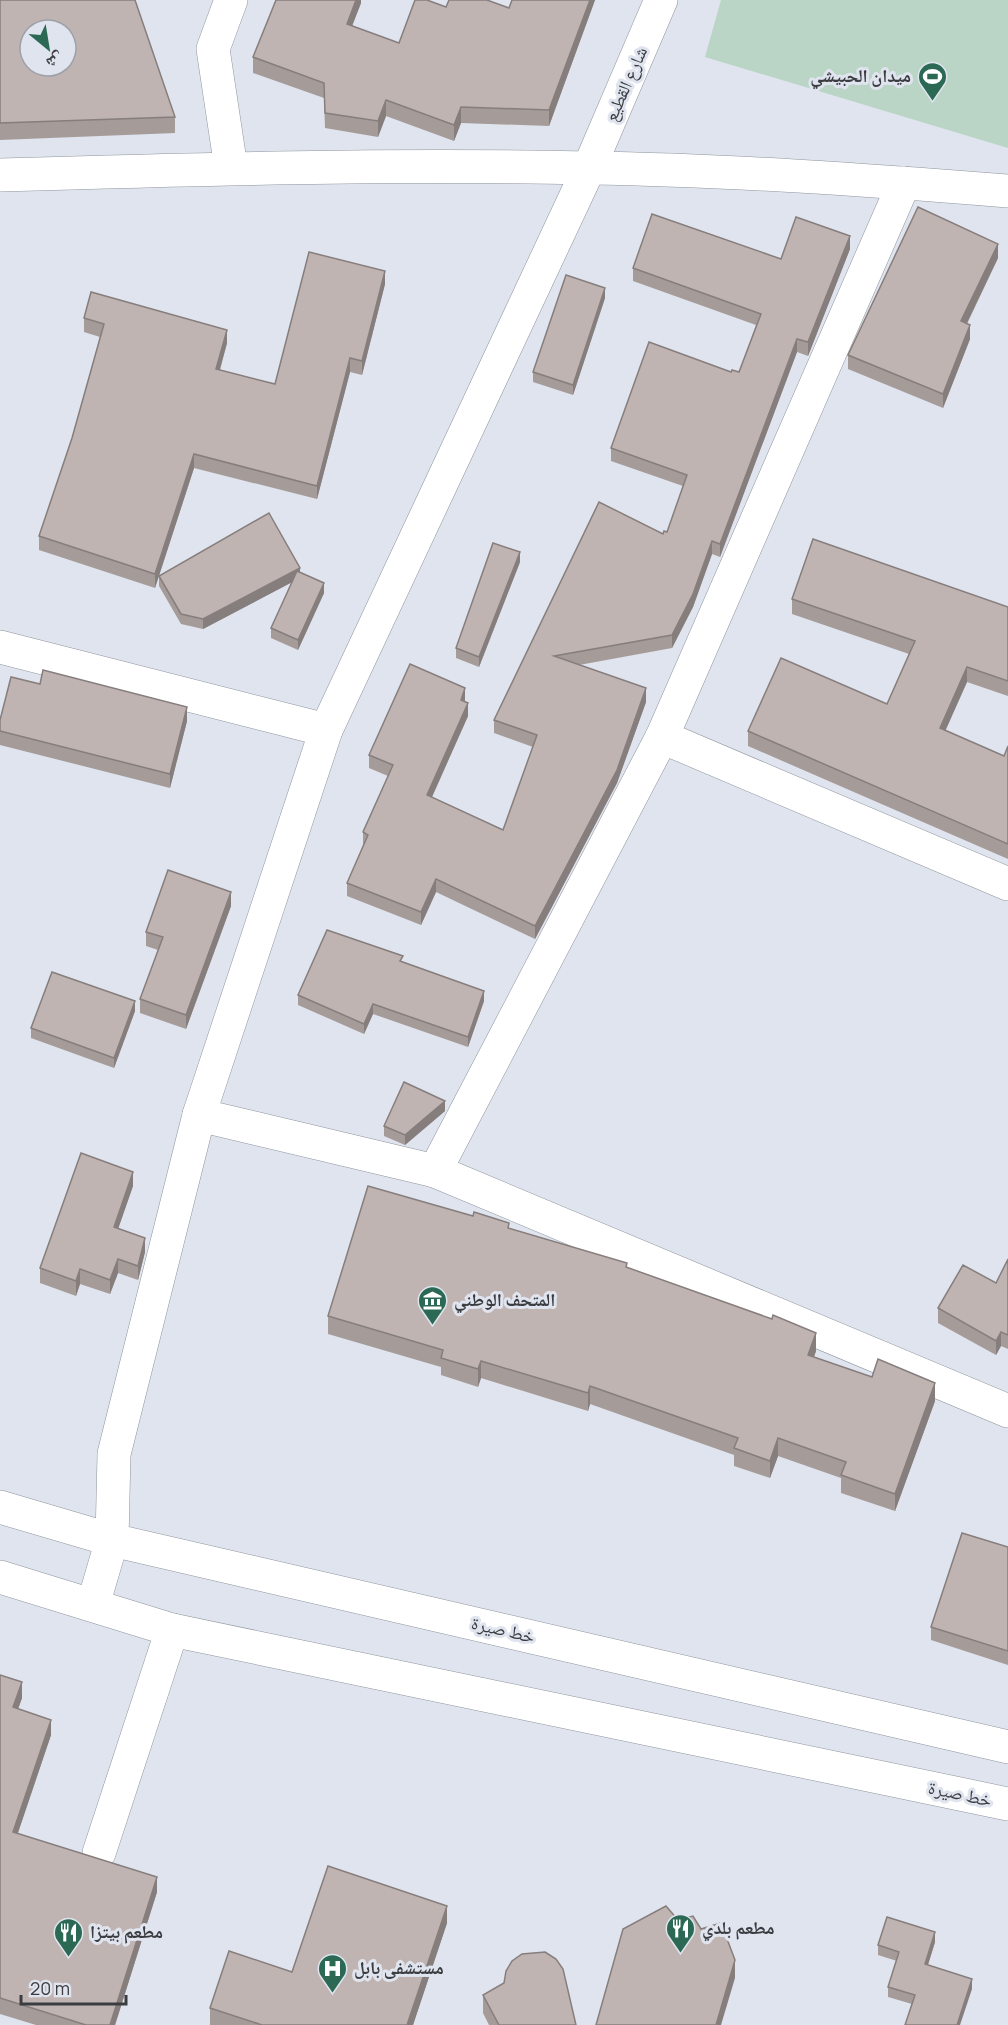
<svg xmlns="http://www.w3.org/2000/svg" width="1008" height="2025" font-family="Manrope,'Noto Naskh Arabic',sans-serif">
	<rect width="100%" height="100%" fill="#dfe4ee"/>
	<polygon fill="#bad5c6" points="721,0 1008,0 1008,148 705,57"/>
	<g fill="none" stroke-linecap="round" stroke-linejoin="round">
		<defs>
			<g id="minor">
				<polyline points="231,0 213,49 231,168"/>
				<path d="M0,175C196,169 392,164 588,168C728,170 869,180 1008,191"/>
				<polyline points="0,647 326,730"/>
				<polyline points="662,737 1008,884"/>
				<polyline points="199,1115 435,1171 662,737 904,183"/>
				<polyline points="435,1171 1008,1411"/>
				<polyline points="0,1507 112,1540 1008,1747"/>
				<polyline points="0,1577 172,1630 1008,1804"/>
				<polyline points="93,1605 112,1540 114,1454 199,1115 326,730 589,168 661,0"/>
				<polyline points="99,1853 172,1630"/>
			</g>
		</defs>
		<use href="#minor" stroke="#8f959e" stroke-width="34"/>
		<use href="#minor" stroke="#fff" stroke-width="33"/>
	</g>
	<g fill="#a59b99">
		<polygon points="0,0 175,117 175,133 0,140"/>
		<polygon points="361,0 361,3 352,26 399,43 446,7 509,8 512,0 595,0 549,126 461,123 454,141 386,116 378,137 325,128 324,98 253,73 253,57"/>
		<polygon points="850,249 808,356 797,352 720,557 712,554 693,607 672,648 579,665 646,702 617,783 535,939 436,892 421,925 347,896 347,883 363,846 363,832 388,776 369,768 369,755 465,702 468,716 432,797 503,830 533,747 494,733 494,720 663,534 667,532 683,486 611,461 611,448 731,372 739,372 756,325 633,281 633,268 781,259"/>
		<polygon points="998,258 967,324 970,339 943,408 848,369 848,355"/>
		<polygon points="385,284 362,375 350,372 317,499 194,468 155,588 39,550 39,536 72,438 100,337 84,332 84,318 227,343 220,370 275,384"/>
		<polygon points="605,298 573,395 533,382 533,372"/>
		<polygon points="520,562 479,667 456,658 456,648"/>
		<polygon points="300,573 324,593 298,650 271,638 271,628 292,582 203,629 181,624 159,586 159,576"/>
		<polygon points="792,599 1008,607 1008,696 967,682 945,730 1004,756 1008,746 1008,859 748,746 748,731 887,704 909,654 792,614"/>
		<polygon points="40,684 187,721 170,788 0,745 0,720"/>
		<polygon points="231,906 186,1029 140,1013 140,999 158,950 146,946 146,932"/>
		<polygon points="403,962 484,1001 468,1047 373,1014 364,1034 298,1005 298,995"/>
		<polygon points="135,1011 114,1068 31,1038 31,1028"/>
		<polygon points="445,1111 405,1145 384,1136 384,1126"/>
		<polygon points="133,1186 118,1228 145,1252 138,1280 118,1273 110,1294 80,1284 76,1296 40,1283 40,1268"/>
		<polygon points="509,1228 627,1268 816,1351 814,1357 935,1401 895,1511 841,1493 841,1478 778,1456 770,1478 734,1466 734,1455 590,1404 588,1411 481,1378 478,1387 441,1375 441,1367 328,1334 328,1316"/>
		<polygon points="1008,1259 1008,1349 1001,1346 996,1355 938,1323 938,1308 996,1283"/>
		<polygon points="1008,1547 1008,1665 931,1640 931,1627"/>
		<polygon points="0,1675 22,1698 18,1709 51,1735 18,1833 157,1892 115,2025 36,2025 0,2014"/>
		<polygon points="447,1923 413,2025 210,2025 210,2008 292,1972"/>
		<polygon points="935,1942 928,1965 972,1989 912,2004 888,1997 888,1987 897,1961 878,1955 878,1945"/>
		<polygon points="483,1995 576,2025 489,2025 483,2013"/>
	</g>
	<g fill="#867e7d">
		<polygon points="356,0 361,0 361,3 347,39 347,24"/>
		<polygon points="590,0 595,0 549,126 549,110"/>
		<polygon points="386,100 386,116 378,137 378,121"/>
		<polygon points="461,107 461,123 454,141 454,125"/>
		<polygon points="850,236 850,249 808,356 808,342"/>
		<polygon points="998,244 998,258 961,335 961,321"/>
		<polygon points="385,271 385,284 362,375 362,361"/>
		<polygon points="605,288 605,298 573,395 573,385"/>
		<polygon points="970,325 970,339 943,408 943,394"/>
		<polygon points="227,330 227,343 216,383 216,369"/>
		<polygon points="797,339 797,352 720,557 720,544"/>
		<polygon points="350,358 350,372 317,499 317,486"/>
		<polygon points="194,454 194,468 155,588 155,574"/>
		<polygon points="712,541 712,554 693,607 672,648 672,635"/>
		<polygon points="520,552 520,562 479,667 479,657"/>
		<polygon points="300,568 300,578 203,629 203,619"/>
		<polygon points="324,583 324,593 298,650 298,640"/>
		<polygon points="967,667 967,682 940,743 940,728"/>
		<polygon points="465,688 465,701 461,700"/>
		<polygon points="646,688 646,702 617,783 535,939 535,926"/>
		<polygon points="468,703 468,716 427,808 427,795"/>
		<polygon points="187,707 187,721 170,788 170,774"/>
		<polygon points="436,879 436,892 421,925 421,912"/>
		<polygon points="231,892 231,906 186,1029 186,1015"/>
		<polygon points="484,991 484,1001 468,1047 468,1037"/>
		<polygon points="135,1001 135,1011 114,1068 114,1058"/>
		<polygon points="373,1004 373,1014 364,1034 364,1024"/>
		<polygon points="445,1101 445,1111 405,1145 405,1135"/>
		<polygon points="133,1172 133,1186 114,1241 114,1227"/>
		<polygon points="145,1238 145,1252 138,1280 138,1266"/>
		<polygon points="118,1259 118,1273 110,1294 110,1280"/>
		<polygon points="80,1269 80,1284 76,1296 76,1281"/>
		<polygon points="1001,1332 1001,1346 996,1355 996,1341"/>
		<polygon points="816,1333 816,1351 808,1373 808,1355"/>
		<polygon points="481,1361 481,1378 478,1387 478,1369"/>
		<polygon points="935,1383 935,1401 895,1511 895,1494"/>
		<polygon points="590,1386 590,1404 588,1411 588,1393"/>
		<polygon points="778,1438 778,1456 770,1478 770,1461"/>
		<polygon points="22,1682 22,1698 13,1723 13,1707"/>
		<polygon points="51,1720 51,1735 13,1847 13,1832"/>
		<polygon points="157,1877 157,1892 115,2025 110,2025"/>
		<polygon points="447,1906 447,1923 413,2025 407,2025"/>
		<polygon points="935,1932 935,1942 925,1974 925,1964"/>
		<polygon points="735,1960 735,1978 721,2025 716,2025"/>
		<polygon points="972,1979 972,1989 960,2025 957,2025"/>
	</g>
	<g fill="#c0b4b2" stroke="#867e7d" stroke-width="1.5" fill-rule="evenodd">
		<path d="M0,0H135L175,117L0,123ZM30,30H66V66H30Z"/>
		<polygon points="276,0 356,0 347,24 399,43 415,0 427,0 446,7 449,0 487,0 509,8 512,0 590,0 549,110 461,107 454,125 386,100 378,121 325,113 324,83 253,57"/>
		<polygon points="918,207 998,244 961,321 970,325 943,394 848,355"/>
		<polygon points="652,214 781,259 796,217 850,236 808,342 797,339 720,544 712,541 693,594 672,635 554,656 646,688 617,770 535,926 436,879 421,912 347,883 368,835 363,832 393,765 369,755 410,664 465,688 461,700 468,703 427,795 503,830 537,735 494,720 599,502 663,534 664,531 667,532 687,475 611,448 649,342 731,372 732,370 739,372 761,314 633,268"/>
		<polygon points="309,252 385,271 362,361 350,358 317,486 194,454 155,574 39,536 72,438 104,324 84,318 91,292 227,330 216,369 275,384"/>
		<polygon points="566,275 605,288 573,385 533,372"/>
		<polygon points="269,513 300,568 203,619 181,614 159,576"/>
		<polygon points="813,539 1008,607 1008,681 967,667 940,728 1004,756 1008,746 1008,844 748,731 781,658 887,704 915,641 792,599"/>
		<polygon points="493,543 520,552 479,657 456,648"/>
		<polygon points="297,571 324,583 298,640 271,628"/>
		<polygon points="43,670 187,707 170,774 0,731 0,720 11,677 40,684"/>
		<polygon points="168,870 231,892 186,1015 140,999 163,937 146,932"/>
		<polygon points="327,930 403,956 400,961 484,991 468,1037 373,1004 364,1024 298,995"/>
		<polygon points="52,972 135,1001 114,1058 31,1028"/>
		<polygon points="404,1082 445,1101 405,1135 384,1126"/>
		<polygon points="81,1153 133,1172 114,1227 145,1238 138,1266 118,1259 110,1280 80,1269 76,1281 40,1268"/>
		<polygon points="368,1186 473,1216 474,1212 509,1223 508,1228 627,1263 626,1267 772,1319 773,1315 816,1333 808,1355 872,1377 878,1359 935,1383 895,1494 841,1475 846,1462 778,1438 770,1461 734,1448 738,1438 590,1386 588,1393 481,1361 478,1369 441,1358 443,1350 328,1316"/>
		<polygon points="1008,1259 1008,1335 1001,1332 996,1341 938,1308 963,1265 996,1283"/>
		<polygon points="962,1533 1008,1547 1008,1651 931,1627"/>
		<polygon points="0,1675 22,1682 13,1707 51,1720 13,1832 157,1877 110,2025 86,2025 0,1998"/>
		<polygon points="328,1866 447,1906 407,2025 262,2025 210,2008 229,1951 292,1972"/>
		<polygon points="666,1906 678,1920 693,1916 701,1929 721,1923 735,1960 716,2025 596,2025 623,1929"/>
		<polygon points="887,1917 935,1932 925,1964 972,1979 957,2025 905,2025 915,1995 888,1987 899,1952 878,1945"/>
		<polygon points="545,1952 556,1959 563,1969 576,2025 499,2025 483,1995 504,1983 506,1971 512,1961 522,1954"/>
	</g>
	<defs>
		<symbol id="stadium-pin" viewBox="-11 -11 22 30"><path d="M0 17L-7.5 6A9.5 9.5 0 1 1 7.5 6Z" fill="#2b6955" stroke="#dfe4ee"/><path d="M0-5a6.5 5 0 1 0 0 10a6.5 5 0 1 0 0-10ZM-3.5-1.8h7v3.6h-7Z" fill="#fff"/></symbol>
		<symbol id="museum-pin" viewBox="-11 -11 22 30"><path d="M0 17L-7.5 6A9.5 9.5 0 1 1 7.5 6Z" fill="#2b6955" stroke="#dfe4ee"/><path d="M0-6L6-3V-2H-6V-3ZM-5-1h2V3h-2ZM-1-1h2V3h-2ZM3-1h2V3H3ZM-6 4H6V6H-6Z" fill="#fff"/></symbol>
		<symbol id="restaurant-pin" viewBox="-11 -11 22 30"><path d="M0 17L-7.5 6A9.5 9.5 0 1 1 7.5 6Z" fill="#2b6955" stroke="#dfe4ee"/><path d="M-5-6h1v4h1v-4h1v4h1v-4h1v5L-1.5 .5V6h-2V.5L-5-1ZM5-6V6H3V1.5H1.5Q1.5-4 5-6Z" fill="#fff"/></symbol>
		<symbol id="hospital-pin" viewBox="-11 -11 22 30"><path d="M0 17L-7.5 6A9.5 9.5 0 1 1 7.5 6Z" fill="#2b6955" stroke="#dfe4ee"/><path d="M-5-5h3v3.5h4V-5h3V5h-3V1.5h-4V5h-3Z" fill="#fff"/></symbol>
	</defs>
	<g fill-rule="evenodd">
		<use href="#stadium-pin" x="916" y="60" width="33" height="45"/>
		<use href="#museum-pin" x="416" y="1284" width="33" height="45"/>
		<use href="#restaurant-pin" x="664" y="1912" width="33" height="45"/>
		<use href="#restaurant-pin" x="52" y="1916" width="33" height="45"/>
		<use href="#hospital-pin" x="316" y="1952" width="33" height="45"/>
	</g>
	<g text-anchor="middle" stroke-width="6" stroke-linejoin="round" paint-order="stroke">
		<g font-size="18" font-weight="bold" fill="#3a3c40" stroke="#dfe4ee" text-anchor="start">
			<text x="911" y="82" text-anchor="end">ميدان الحبيشي</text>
			<text x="454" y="1306">المتحف الوطني</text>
			<text x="702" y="1934">مطعم بلدي</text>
			<text x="90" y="1938">مطعم بيتزا</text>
			<text x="354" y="1974">مستشفى بابل</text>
		</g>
		<g font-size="18" fill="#3a3c40" stroke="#dfe4ee">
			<text transform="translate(626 84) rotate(-66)" y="6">شارع القطيع</text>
			<text transform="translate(503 1630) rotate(13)" y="6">خط صيرة</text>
			<text transform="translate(960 1794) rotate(12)" y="6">خط صيرة</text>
		</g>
	</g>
	<g transform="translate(48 48) rotate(150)"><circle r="28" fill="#dfe4ee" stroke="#9da1a8" stroke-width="1.5"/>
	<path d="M0-4.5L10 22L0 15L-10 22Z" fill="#2b6955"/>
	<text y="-9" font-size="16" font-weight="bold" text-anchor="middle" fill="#3a3c40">ش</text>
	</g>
	<path d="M21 1995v9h105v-9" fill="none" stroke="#3a3c40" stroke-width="3"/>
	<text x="30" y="1995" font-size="18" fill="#3a3c40" stroke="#dfe4ee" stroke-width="4.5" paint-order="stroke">20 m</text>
</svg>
